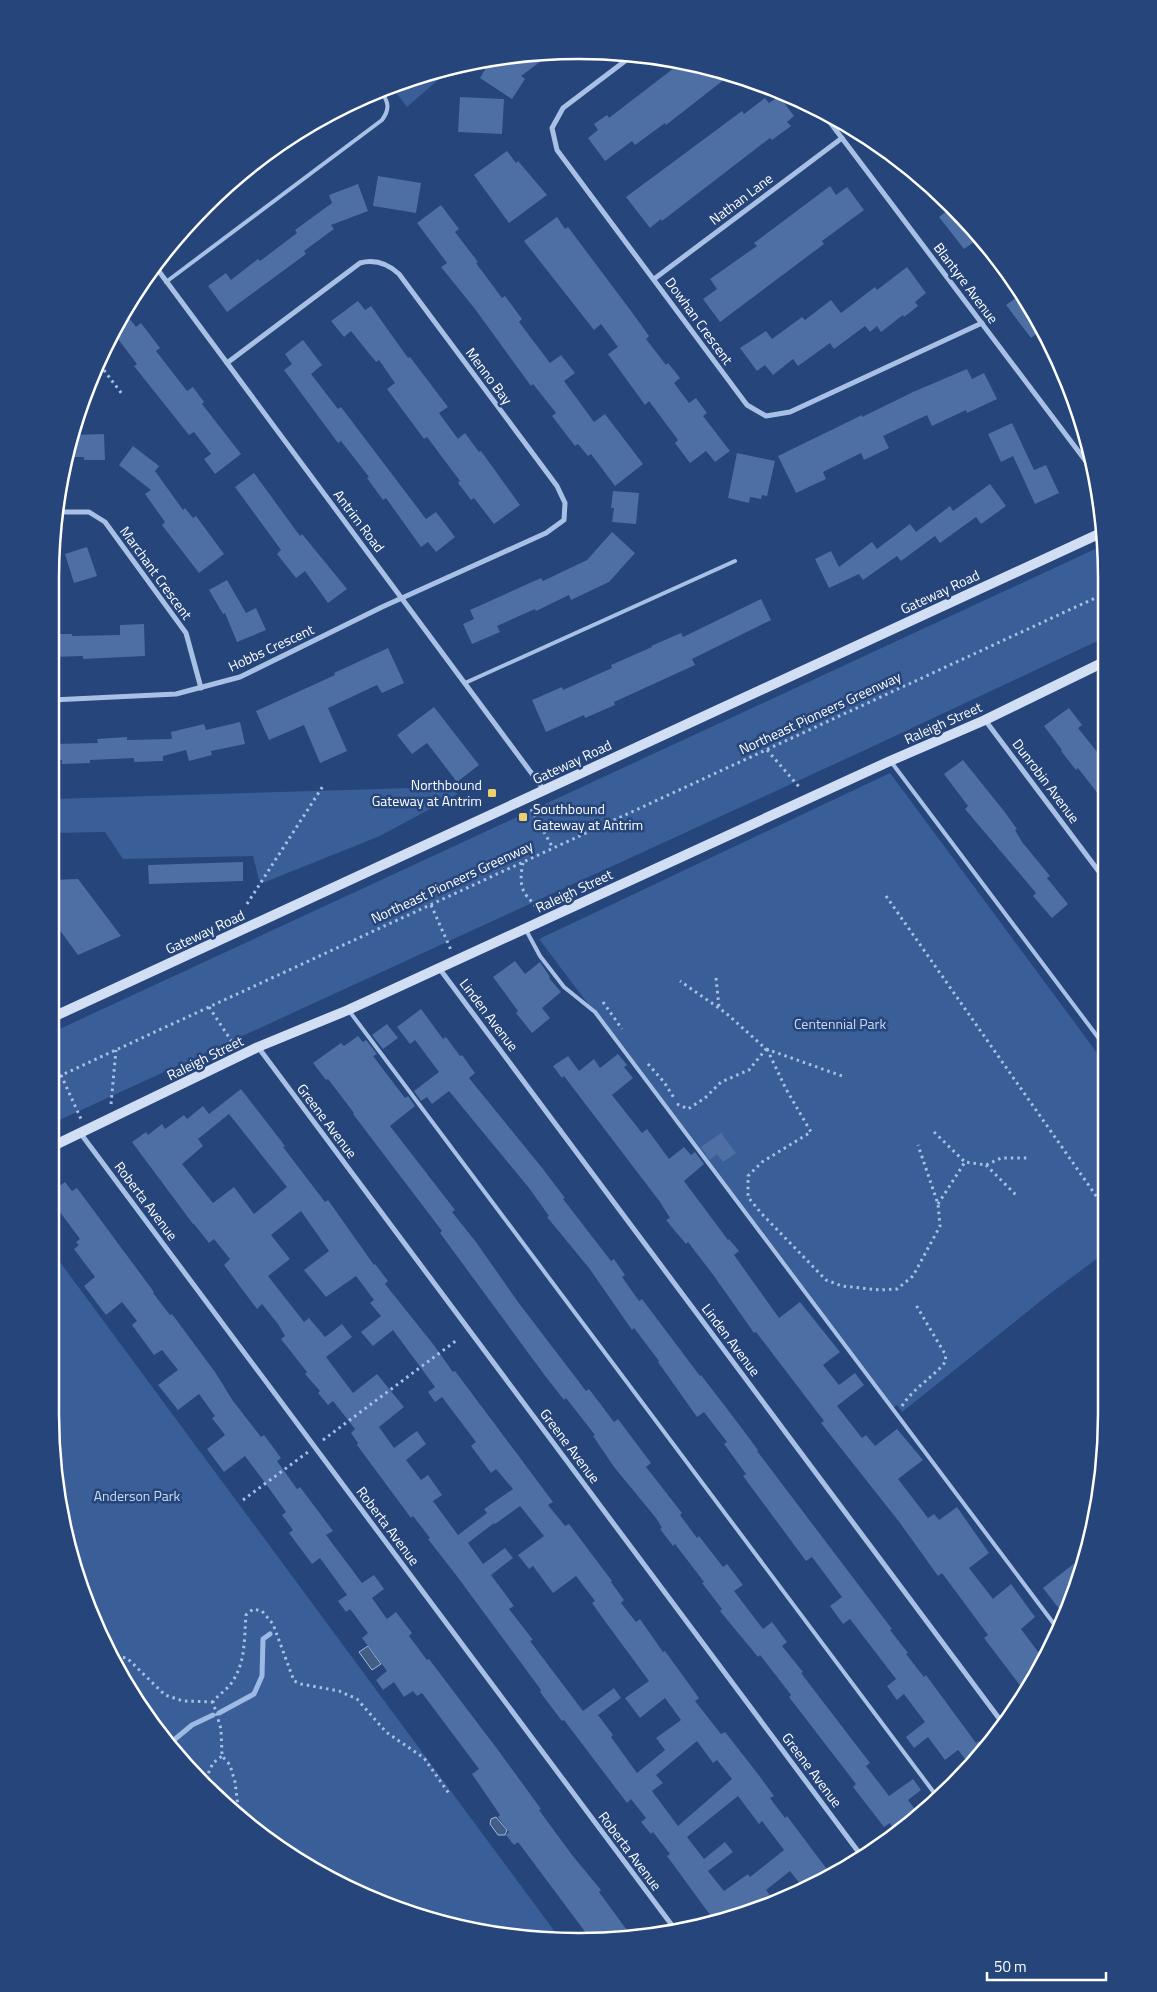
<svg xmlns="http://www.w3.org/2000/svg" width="1157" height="1992" font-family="'Titillium Web',sans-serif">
	<rect width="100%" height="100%" fill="#25457b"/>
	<g fill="#395e98">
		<polygon points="453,67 407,107 391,86"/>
		<polygon points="1106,544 1106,637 863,751 53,1123 53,1032"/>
		<polygon points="890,773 1106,1065 1106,1252 1052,1292 902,1412 897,1405 893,1408 539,939"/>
		<polygon points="445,787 458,794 380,836 260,884 253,856 123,859 105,832 52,833 52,799"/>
		<polygon points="54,1254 561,1940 441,1924 345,1888 285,1853 205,1787 159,1735 105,1647 78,1583 55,1483"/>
	</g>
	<g fill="#445d84" stroke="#9dbae5">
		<polygon points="368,1646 381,1664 372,1670 359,1652"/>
		<polygon points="496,1817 507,1830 505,1835 498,1835 490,1824 491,1819"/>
	</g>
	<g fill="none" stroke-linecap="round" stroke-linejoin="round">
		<g stroke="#9dbae5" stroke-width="5">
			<polyline points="219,1713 254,1694 262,1676 263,1639 270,1634"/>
			<polyline points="168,1745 192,1725 213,1715"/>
		</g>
	</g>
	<g fill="#4d6fa3" fill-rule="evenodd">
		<polygon points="552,53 521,76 525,79 512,99 480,78 492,58"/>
		<polygon points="683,61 730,75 666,125 665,123 635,145 632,141 605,161 588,138 598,130 594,124 607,115 609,118"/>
		<polygon points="779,96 794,116 787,122 791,126 772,140 770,138 662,221 661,219 650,228 626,197 742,111 744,114 765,98 769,103"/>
		<polygon points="460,97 504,99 502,134 458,132"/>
		<polygon points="507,151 516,163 518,161 547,195 509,223 474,175"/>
		<polygon points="378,176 421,183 416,213 373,206"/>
		<polygon points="358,184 368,211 331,225 334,229 304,251 306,254 227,312 208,286 226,273 231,280 258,259 260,261 297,233 295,230 332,203 329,195"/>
		<polygon points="830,186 836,195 847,187 864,210 822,241 824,244 720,322 703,299 717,289 710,279 757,246 754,243"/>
		<polygon points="441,205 459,229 455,232 478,262 476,263 502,298 505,296 522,319 519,322 550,363 561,355 575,373 564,381 594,422 605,414 643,464 615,486 591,454 588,456 578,444 575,446 552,416 556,413 533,384 531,386 475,309 441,267 447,263 417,223"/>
		<polygon points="953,206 978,239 964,249 939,217"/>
		<polygon points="557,217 565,229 568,227 631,311 649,336 646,339 666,365 668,363 680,378 674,383 689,403 696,398 707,413 703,416 730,451 715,462 706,451 690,463 675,443 678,440 649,401 645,405 608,354 618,347 601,324 594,330 524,241"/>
		<polygon points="907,267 926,293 915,302 918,306 904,317 903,315 881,332 877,326 870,332 865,326 834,349 830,343 798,366 793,359 773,375 765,365 757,371 740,348 766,331 772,339 802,317 805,320 831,300 841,313 875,287 877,290"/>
		<polygon points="1021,294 1036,314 1043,329 1031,338 1006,305"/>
		<polygon points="358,301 365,310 371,306 408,358 410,357 448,407 439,413 458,439 465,433 479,452 481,451 520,505 494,524 474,498 471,500 458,483 460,481 427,437 424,439 387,389 395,383 379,360 376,362 351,331 344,337 331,321"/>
		<polygon points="125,313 136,327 141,323 160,348 156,351 187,391 193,387 204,402 202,404 241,454 215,474 204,459 211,454 194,432 189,435 134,366 137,364 115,335"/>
		<polygon points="303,340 322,365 311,374 338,409 341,407 426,519 436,512 455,537 436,552 428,542 421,547 386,498 383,500 367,478 369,477 341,441 338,443 284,370 292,364 285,354"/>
		<polygon points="967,369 972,379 984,373 997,399 967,413 966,410 932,426 927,415 883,436 889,448 864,460 861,453 823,472 826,479 796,493 778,456 862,415 862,417 913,392"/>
		<polygon points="1012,423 1034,470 1046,465 1059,493 1035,504 1013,456 1001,462 988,434"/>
		<polygon points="104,434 105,460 84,460 84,457 72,457 73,435"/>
		<polygon points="133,446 159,466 155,471 183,510 185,508 193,518 196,516 224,554 199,573 162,525 165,522 145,494 151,490 119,465"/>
		<polygon points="737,453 775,461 767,496 762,495 761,499 750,497 749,503 728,498"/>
		<polygon points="254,473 300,536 302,534 347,589 328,603 305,571 296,578 277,554 281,550 235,487"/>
		<polygon points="990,484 1006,506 981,524 976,517 940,543 935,536 901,561 897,556 863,580 859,574 829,588 815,559 831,551 839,567 872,542 877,549 910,524 916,532 950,506 953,511"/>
		<polygon points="613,491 639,493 636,524 612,522 614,508 611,508"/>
		<polygon points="612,532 635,553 609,582 571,600 569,595 536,611 535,609 497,626 500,632 472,644 463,624 474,619 470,610 541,578 543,581 587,560"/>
		<polygon points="87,547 97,576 74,583 65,554"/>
		<polygon points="227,580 246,613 256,608 266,630 237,642 225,613 223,614 209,590"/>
		<polygon points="761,599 771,620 692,659 695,665 614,702 615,705 585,718 584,715 546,732 532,700 562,687 563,690 612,668 611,665 652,647 651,646 681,633 683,637"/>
		<polygon points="144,624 145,656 83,659 83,656 52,657 51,634 72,634 72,636 120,635 120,625"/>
		<polygon points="388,648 404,683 382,693 377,685 328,708 347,751 320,763 304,725 269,740 256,711 335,675 334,673"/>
		<polygon points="434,707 479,765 457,782 427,743 412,754 397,735"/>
		<polygon points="1069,708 1082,725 1078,728 1106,763 1106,804 1078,768 1076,770 1061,751 1062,750 1044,726"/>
		<polygon points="240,722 245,744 211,751 212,755 189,761 186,750 163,756 163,761 134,762 134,758 90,760 90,763 62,764 62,760 52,761 52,744 98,743 97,739 127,737 127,740 172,739 171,732 204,724 206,730"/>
		<polygon points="963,760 1004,811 1017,829 1015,830 1022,842 1050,876 1047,878 1068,904 1052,918 1033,896 1036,893 965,809 968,806 944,774"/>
		<polygon points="243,862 243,881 149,884 148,865"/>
		<polygon points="78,879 121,936 78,955 53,921 52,880"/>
		<polygon points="515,961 525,974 540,962 550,977 549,978 561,992 542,1008 550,1018 532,1033 516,1013 518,1011 493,977"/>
		<polygon points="421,1009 443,1039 446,1037 460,1056 462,1055 475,1073 469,1078 543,1169 565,1198 563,1199 611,1261 614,1259 625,1275 622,1277 639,1301 642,1299 700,1376 701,1375 731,1414 758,1450 757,1451 892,1629 890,1630 908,1653 906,1654 924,1677 926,1675 976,1743 979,1741 985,1750 975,1763 973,1761 969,1764 958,1750 945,1760 928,1737 914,1748 906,1737 925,1722 904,1694 897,1700 887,1686 896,1679 850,1619 843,1624 830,1606 842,1597 812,1557 806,1561 789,1538 743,1476 746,1474 724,1444 727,1442 704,1412 697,1417 658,1362 659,1361 634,1328 632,1330 589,1268 547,1217 549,1216 529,1188 449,1091 432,1104 427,1097 421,1101 414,1091 439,1072 415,1040 410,1044 397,1027"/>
		<polygon points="387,1024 398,1038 383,1049 372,1035"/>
		<polygon points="358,1036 363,1042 366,1040 377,1054 373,1056 405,1098 408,1096 415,1106 390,1126 455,1210 452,1212 476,1242 518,1302 586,1391 589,1389 614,1422 618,1419 651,1463 646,1467 682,1513 680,1515 697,1538 699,1536 723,1567 727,1564 743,1585 734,1591 763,1629 772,1622 787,1642 782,1646 803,1672 801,1673 870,1763 866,1766 889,1796 913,1779 921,1790 908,1800 916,1811 893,1828 890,1823 884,1827 853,1787 856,1784 789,1697 791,1695 760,1655 758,1657 720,1611 722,1609 702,1583 704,1582 675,1544 673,1546 660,1529 662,1528 656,1518 614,1467 593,1436 595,1435 566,1398 564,1400 546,1377 440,1233 442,1231 353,1114 354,1113 328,1079 326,1080 313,1063 341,1043 344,1046"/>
		<polygon points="618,1054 627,1065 624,1067 633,1078 612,1095 642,1133 647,1129 669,1159 684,1147 691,1155 695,1152 704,1164 684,1181 728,1240 729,1239 739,1251 734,1255 779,1318 800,1302 840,1352 823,1365 839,1385 855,1373 864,1385 837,1406 862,1438 866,1435 875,1446 897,1429 923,1460 898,1479 928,1518 934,1514 939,1520 957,1507 989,1553 969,1568 993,1599 1011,1584 1035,1617 1021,1629 1042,1657 1025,1692 984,1638 988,1635 942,1573 938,1576 900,1523 821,1423 824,1421 756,1332 754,1333 714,1276 688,1242 686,1244 675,1231 666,1220 670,1218 660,1202 564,1076 562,1078 553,1066 568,1056 579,1071 594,1059 600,1068"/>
		<path d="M241,1089L285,1146L283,1147L325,1202L328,1200L374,1265L375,1264L388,1281L385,1284L433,1344L453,1372L455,1371L553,1502L548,1505L565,1526L569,1524L612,1581L611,1582L624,1600L621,1603L636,1622L640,1619L663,1652L665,1651L699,1698L695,1701L721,1734L725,1732L758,1774L774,1796L770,1798L785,1818L787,1816L832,1876L804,1889L790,1871L766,1890L775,1902L749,1914L716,1923L667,1856L670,1854L653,1832L651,1834L641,1822L646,1818L631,1799L627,1803L564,1720L562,1721L540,1692L541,1690L456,1575L428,1539L430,1538L413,1516L411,1518L357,1445L358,1443L351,1433L355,1429L333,1401L328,1405L318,1393L320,1391L305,1374L307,1372L281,1339L285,1336L278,1324L262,1304L257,1309L224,1265L230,1259L214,1239L209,1243L194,1224H193L132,1142L146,1132L148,1135L162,1124L165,1129L184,1115L187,1119L203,1106L209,1114ZM229,1114L287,1187L254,1214L234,1187L213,1203L182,1164L203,1146L198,1139ZM301,1211L329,1251L304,1270L326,1297L356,1276L374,1300L370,1303L381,1316L361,1332L373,1346L393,1330L435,1387L428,1392L435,1402L442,1397L476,1442L471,1446L491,1473L496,1469L513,1489L484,1509L487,1513L458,1535L433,1501L442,1495L428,1475L421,1480L406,1460L426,1444L417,1431L394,1448L379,1427L404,1407L377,1374L353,1393L326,1357L352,1337L342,1324L325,1337L309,1318L304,1322L268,1276L290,1259L271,1235ZM520,1506L544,1536L518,1555L529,1569L533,1566L553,1593L576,1576L595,1601L592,1603L607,1624L649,1681L625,1698L640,1718L665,1698L681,1720L656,1738L665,1750L637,1773L611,1737L613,1735L598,1715L621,1698L614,1688L583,1711L530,1641L533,1640L509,1609L514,1606L491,1575L513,1558L505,1548L483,1564L468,1543L494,1523L495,1524ZM697,1741L713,1763L717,1760L732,1779L678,1826L652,1791L663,1783L656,1775ZM738,1796L759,1824L762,1821L784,1850L750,1877L748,1874L724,1891L708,1871L733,1852L725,1842L704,1859L687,1837Z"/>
		<polygon points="721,1133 736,1153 723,1162 717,1154 710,1160 701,1147"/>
		<polygon points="65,1182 72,1191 77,1188 154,1292 153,1293 170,1315 172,1314 215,1372 233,1401 261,1437 264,1435 281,1458 277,1461 297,1489 300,1487 333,1531 326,1535 362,1583 374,1575 384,1589 372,1598 387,1619 396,1612 412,1633 409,1636 427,1660 429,1659 498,1750 541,1809 539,1810 572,1855 601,1890 599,1892 632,1937 592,1941 518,1842 514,1845 506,1835 509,1832 498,1817 500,1815 472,1774 479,1769 422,1693 417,1696 413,1691 404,1697 394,1682 383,1690 376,1680 387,1671 362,1638 368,1633 350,1609 346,1612 338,1601 347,1595 320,1558 312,1564 289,1533 293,1530 282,1515 286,1512 271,1491 245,1456 224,1472 207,1449 225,1435 212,1418 215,1416 199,1394 178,1410 158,1385 178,1370 162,1350 154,1355 132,1325 137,1321 122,1302 106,1315 84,1286 95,1277 74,1249 79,1245 76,1242 80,1239 54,1204 54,1190"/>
		<polygon points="1085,1555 1079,1584 1064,1615 1043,1588"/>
	</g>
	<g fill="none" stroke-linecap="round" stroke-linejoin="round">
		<g stroke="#a8c0e4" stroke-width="3" stroke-dasharray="2.5 4" stroke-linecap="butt">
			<polyline points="100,365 122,394"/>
			<polyline points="767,750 801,789"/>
			<polyline points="531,809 553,848"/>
			<path d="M523,863C521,872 519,886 526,895C531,902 533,901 538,911"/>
			<polyline points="886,896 1106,1210"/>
			<polyline points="247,904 323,786"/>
			<polyline points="431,905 451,950"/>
			<polyline points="716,978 719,1007"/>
			<polyline points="603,1002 622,1029"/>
			<polyline points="209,1007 234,1045"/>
			<polyline points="766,1049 845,1077"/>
			<polyline points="767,1049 786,1089 811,1132 762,1162 748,1176 748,1197 761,1213 826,1280 842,1286 880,1290 897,1289 913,1276 940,1226 938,1204 918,1145"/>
			<polyline points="648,1064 664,1082 674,1098"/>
			<polyline points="61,1075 81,1119"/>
			<polyline points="53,1079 1106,593"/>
			<polyline points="111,1104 116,1050"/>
			<polyline points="677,1104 688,1109 705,1098 721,1082 749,1070 766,1049 726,1013 680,981"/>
			<polyline points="934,1132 965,1162"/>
			<polyline points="986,1165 1017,1196"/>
			<polyline points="938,1204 965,1162 986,1165 1001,1158 1030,1158"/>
			<path d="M902,1406C913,1388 933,1378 946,1361L945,1354L916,1305"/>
			<polyline points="323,1440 457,1340"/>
			<polyline points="243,1500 308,1452"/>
			<polyline points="110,1656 127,1658 165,1695 183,1701 213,1702"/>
			<polyline points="203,1785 213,1763 222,1756"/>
			<path d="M239,1815L235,1782L230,1765L222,1756L221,1729L213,1702C218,1695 225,1691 230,1685C246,1664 244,1640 246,1615L253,1609L262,1611L273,1624L294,1681L301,1684L339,1691L357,1699L386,1732L424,1758L450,1795"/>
		</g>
		<g stroke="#a8c0e4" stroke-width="4">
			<path d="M166,282L382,120C391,108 388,100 379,89"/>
			<polyline points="1097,667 1106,679"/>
			<polyline points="465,683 735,561"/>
			<polyline points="892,763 1106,1048"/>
			<polyline points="526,930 540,956 564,987 595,1012 1057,1628"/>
			<polyline points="350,1012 938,1798"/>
		</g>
		<g stroke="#a8c0e4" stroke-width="5">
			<polyline points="633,55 563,108 552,128 557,150 747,405 766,416 790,412 982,323"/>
			<polyline points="823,113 1091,468"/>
			<polyline points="155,266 544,790"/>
			<polyline points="654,279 842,138"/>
			<polyline points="57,512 89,512 105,522 186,633 201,688"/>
			<path d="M52,700L176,694L240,677L382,607L546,533L564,520L565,503L557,486L399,274C387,263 375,259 360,263L227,363"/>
			<polyline points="985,720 1106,881"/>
			<polyline points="439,968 1004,1725"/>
			<polyline points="258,1047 863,1858"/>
			<polyline points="81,1134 677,1932"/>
		</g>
		<g stroke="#d1def4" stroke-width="10">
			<polyline points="53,1017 1103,532"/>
			<polyline points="53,1146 258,1047 348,1010 890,761 985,720 1106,661"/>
		</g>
	</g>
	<g fill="#eed06d" stroke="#25457b" stroke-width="2">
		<rect x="487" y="788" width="10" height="10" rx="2.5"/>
		<rect x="518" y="812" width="10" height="10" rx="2.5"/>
	</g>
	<g text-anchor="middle" stroke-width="5" stroke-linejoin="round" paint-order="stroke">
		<g font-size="14" fill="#fff" stroke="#25457b">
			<text transform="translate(741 199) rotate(-37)" y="5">Nathan Lane</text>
			<text transform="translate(966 283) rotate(53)" y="5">Blantyre Avenue</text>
			<text transform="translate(699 321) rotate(54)" y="5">Dowhan Crescent</text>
			<text transform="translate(489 376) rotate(53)" y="5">Menno Bay</text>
			<text transform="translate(359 521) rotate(53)" y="5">Antrim Road</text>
			<text transform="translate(156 573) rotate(54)" y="5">Marchant Crescent</text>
			<text transform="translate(940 592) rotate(-25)" y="5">Gateway Road</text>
			<text transform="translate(271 648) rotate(-25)" y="5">Hobbs Crescent</text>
			<text transform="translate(820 713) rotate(-25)" y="5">Northeast Pioneers Greenway</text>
			<text transform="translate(943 723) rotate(-24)" y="5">Raleigh Street</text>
			<text transform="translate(572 762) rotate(-25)" y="5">Gateway Road</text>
			<text transform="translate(1046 781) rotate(53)" y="5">Dunrobin Avenue</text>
			<text transform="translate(452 882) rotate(-25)" y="5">Northeast Pioneers Greenway</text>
			<text transform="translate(574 891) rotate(-25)" y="5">Raleigh Street</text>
			<text transform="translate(205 932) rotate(-25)" y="5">Gateway Road</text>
			<text transform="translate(489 1015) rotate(53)" y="5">Linden Avenue</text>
			<text transform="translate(205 1058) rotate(-26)" y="5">Raleigh Street</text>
			<text transform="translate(327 1121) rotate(53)" y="5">Greene Avenue</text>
			<text transform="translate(146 1201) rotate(53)" y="5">Roberta Avenue</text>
			<text transform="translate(731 1340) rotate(53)" y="5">Linden Avenue</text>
			<text transform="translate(570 1446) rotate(53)" y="5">Greene Avenue</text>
			<text transform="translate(388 1526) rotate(53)" y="5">Roberta Avenue</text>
			<text transform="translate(812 1770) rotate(53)" y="5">Greene Avenue</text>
			<text transform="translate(630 1851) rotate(53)" y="5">Roberta Avenue</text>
		</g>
		<g font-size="14" fill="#fff" stroke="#25457b" text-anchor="end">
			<text x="482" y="790">Northbound<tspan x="482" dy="16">Gateway at Antrim</tspan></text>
			<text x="533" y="814" text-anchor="start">Southbound<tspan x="533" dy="16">Gateway at Antrim</tspan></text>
		</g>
		<g font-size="14" fill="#cbdbf4" stroke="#25457b">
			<text x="840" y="1029">Centennial Park</text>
			<text x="137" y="1501">Anderson Park</text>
		</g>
	</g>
	<path d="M0 0H1157V1992H0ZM578 59H579A519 519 0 0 1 1098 578V1414A519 519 0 0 1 579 1933H578A519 519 0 0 1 59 1414V578A519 519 0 0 1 578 59Z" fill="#25457b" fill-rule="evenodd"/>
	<path fill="none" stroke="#fff" stroke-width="2.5" d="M578 59H579A519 519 0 0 1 1098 578V1414A519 519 0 0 1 579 1933H578A519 519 0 0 1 59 1414V578A519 519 0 0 1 578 59Z"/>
	<path d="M987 1972v8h119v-8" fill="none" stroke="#ffffff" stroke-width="2.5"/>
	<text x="994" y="1972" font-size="15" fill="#ffffff" stroke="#25457b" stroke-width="4" paint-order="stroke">50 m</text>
</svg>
